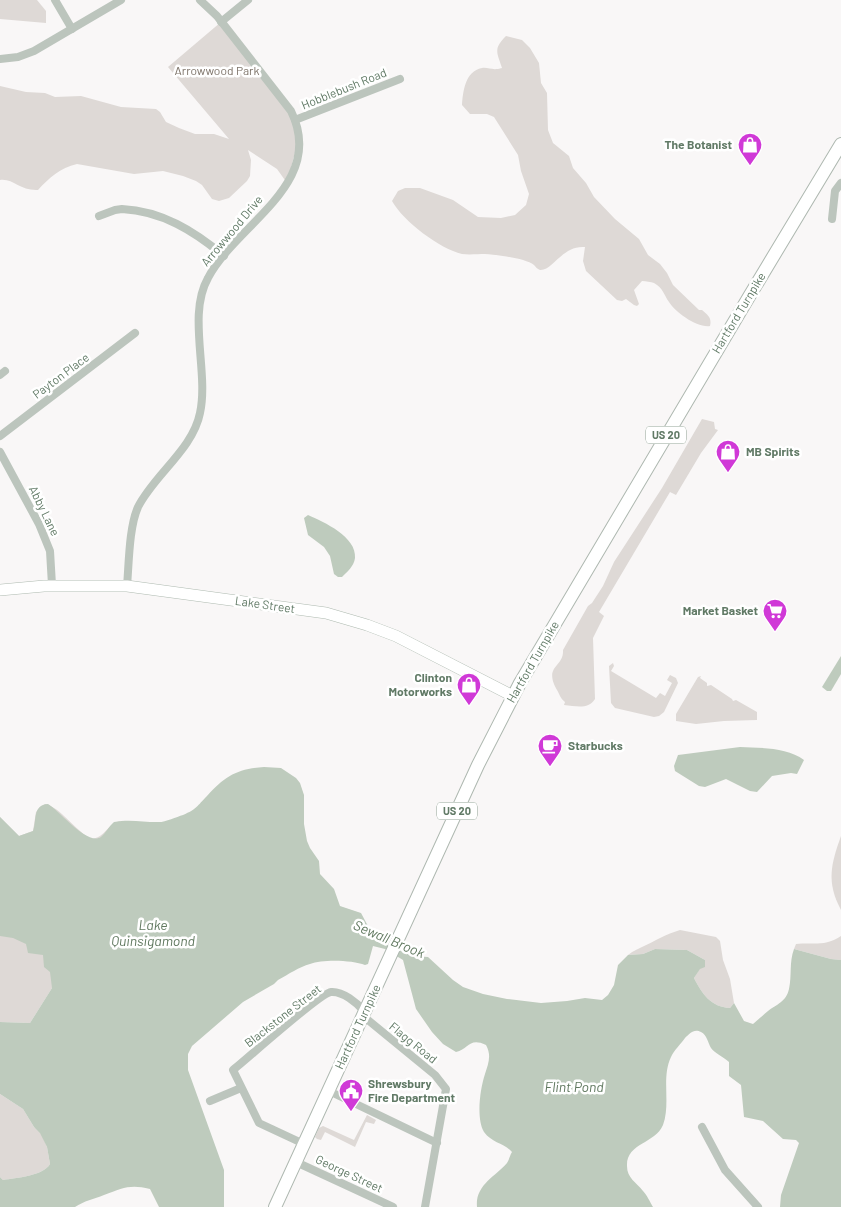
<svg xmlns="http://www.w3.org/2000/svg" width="841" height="1207" font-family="Barlow,sans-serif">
	<rect width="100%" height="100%" fill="#f9f7f7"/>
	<g fill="#ded9d6">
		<polygon points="0,0 37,0 46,11 46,23 0,19"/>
		<path d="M221,22L291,111L299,137L287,183L277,169L248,150L251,160L250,176L247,181L229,198L219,201L212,199L202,185L196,181L183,176L163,171L134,174L77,164C60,168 49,178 38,190C20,191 13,178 0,180V86L26,92L45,93L55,97L81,96L121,107L156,109L160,112L166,122L179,128L195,134H214L229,139L168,67Z"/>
		<path d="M506,36L522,40L530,48L539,63L541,83L547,93L548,130L553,143L569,156L573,168L586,183L594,197L615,219L639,239L648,255L660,264L667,273L673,285L699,310H702C708,315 712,318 710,326C697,328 675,312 669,302C664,295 663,288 654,283C651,282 646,281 642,281L634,290L639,304L637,306L634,305L626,299L622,301L617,300L586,271L583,261L585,247C562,245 553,271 540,270C537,269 536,267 534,265C525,258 497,255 485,254C478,254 469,255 462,254C440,249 403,221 392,201L398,191L405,188H420L453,200L478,217L501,218L515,215L526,205L529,194L521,171L518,155L494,117L487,114H470L462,105C463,92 465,71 482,68C489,67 492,71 502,68C497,52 493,49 506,36Z"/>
		<path d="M702,419L714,422L715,429L718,430L701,453L676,495L670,492L599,612L604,616L593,638L595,699C588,710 576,706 564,705L565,702C560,698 560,695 557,690C543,665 564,668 563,650L588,606L592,603L603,586L614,562L662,488Z"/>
		<polygon points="613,663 614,666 611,671 656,698 660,693 665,696 672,683 667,680 670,675 676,678 678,683 664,712 659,716 654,717 615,708 611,703 609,666"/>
		<polygon points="701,676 700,678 707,683 707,686 711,685 732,699 733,701 736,700 757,712 757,720 724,721 696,724 676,721 676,714 698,677"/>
		<path d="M45,804C60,807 76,831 91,839C105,838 107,824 120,821L52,988L30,1023L0,1022V817L19,836L33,831L36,812Z"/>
		<path d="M841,836V910C826,882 831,864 841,836Z"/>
		<path d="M680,930L716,937L720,941L723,960L730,979L734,1003L730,1008C711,1007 702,994 694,978L705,960L687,950L655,949L643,954L628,955C633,951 636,950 642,947C655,941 666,934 680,930Z"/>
		<path d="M841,936V960L831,959L794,949L796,944C814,942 825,947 841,936Z"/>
		<path d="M0,1094L23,1109L34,1127L41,1133L47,1147L50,1164C43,1176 16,1178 3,1180L0,1177Z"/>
		<polygon points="367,1115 376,1120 374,1124 366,1122 355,1147 325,1132 321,1140 317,1139 315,1137 319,1128 323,1126 354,1140"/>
	</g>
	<g fill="#becbbd">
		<path d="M308,515C324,522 357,537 355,558C354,566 347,572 342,577H338L334,574L330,556L324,547L308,535L304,518Z"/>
		<polygon points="841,656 841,674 831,691 827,691 822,687"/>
		<path d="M740,747C760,748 787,747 804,760L797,774L791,773L772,776L757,792L750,791L726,779L705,787L699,786L675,771L674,766L678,755Z"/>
		<path d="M264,767L281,768L296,778L300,783L304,795V824L307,841L310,848L319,861L320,874L334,889L340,906L361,913L369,928L386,944L412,956L428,957L453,980L463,987L483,994L507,999L541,1003L567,1001L585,998L602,1000L608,995L614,985L618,965L628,955L643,954L655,949L687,950L705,960V967L700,969L694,978C702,994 711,1007 730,1008L734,1003L744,1021L753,1024C758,1020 763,1015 768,1011C777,1004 786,1002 789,989C792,976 789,962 794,949L831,959L841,960V1207H780L781,1195L799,1143L796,1140L783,1139L763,1121L744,1117L741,1085L729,1076V1062C724,1057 714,1053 711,1048C708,1043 707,1035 701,1032C694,1028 689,1034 685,1038C681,1044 674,1050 671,1057C661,1078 671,1103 663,1125C655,1144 626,1143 627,1166C627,1178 636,1182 643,1191C647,1195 650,1202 653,1207H477C475,1185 495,1177 507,1163C509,1160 510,1155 512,1152C504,1143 492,1143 484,1132C476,1119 480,1089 485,1074C488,1064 492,1056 486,1045C469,1037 469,1049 456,1052L443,1044L432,1032L416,1009L403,960L385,949L373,946L368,964L365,965C352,960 323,959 310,964C299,967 289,974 278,980L274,984L243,1002L192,1046L188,1054V1070L224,1170V1207H159L150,1189C130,1184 123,1188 104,1195C94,1199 84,1201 75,1207H0V1177L3,1180C16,1178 43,1176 50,1164L47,1147L40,1133L34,1127L23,1109L0,1094V1022L30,1023L52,988L50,972L44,967L43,955L28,953L26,944L13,938L0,936V817L19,836L33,831C37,821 32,805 48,804C60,811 87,846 101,837C106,833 109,826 114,822C129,819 143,822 157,822C164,823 176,817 183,815C197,809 197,806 207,796C225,776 237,769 264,767Z"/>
	</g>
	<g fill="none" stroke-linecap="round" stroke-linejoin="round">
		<defs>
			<polyline id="secondary" points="0,590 44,586 127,586 326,613 367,625 396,636 513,696"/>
			<polyline id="primary" points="275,1207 478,765 520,683 750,295 841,144"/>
		</defs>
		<use href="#secondary" stroke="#aebab0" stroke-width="12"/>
		<use href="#primary" stroke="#aeb8b0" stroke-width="14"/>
		<g stroke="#bcc5bd" stroke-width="8">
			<polyline points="55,0 72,29"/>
			<polyline points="221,22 248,0"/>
			<polyline points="0,59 18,57 34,51 121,0"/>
			<polyline points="295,120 400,79"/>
			<path d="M99,216L115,210L122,209C162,211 194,231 224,256"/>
			<polyline points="832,219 835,191 841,183"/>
			<polyline points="0,375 5,371"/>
			<polyline points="0,436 135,333"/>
			<polyline points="0,452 39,524 50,551 52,585"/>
			<path d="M127,586C129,563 129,527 138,507C154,475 193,449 200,413C209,372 187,315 208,278C237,223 327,184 291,111L217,16L200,0"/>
			<polyline points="363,1016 435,1075 446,1089 425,1207"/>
			<polyline points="329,1091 437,1143"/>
			<polyline points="210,1101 241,1088"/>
			<polyline points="702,1127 725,1170 758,1207"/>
			<path d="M304,1144L259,1123L233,1070C247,1059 320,993 331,992C343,991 357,1003 364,1011"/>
			<polyline points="296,1162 393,1207"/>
		</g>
		<use href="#secondary" stroke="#fff" stroke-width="11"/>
		<use href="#primary" stroke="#fff" stroke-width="12"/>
	</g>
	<defs>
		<symbol id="shop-pin" viewBox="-11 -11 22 30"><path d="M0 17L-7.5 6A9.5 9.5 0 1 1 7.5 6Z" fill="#d039d7" stroke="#fff"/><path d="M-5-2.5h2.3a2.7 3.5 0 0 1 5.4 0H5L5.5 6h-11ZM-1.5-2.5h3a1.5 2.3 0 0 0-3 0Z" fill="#fff"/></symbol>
		<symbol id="supermarket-pin" viewBox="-11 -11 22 30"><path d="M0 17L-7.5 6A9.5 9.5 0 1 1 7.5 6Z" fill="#d039d7" stroke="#fff"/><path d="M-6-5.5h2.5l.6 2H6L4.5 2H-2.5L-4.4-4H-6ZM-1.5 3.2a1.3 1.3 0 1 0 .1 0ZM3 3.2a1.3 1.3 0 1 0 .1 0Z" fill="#fff"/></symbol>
		<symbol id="cafe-pin" viewBox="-11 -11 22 30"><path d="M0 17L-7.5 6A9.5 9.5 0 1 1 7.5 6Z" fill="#d039d7" stroke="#fff"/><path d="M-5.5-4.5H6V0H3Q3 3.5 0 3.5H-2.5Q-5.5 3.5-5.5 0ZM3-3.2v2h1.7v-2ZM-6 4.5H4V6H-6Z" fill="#fff"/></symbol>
		<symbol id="civic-pin" viewBox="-11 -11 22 30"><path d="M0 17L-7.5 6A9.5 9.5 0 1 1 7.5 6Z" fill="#d039d7" stroke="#fff"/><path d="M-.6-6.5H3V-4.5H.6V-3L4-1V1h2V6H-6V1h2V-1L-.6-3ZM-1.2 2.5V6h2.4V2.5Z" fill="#fff"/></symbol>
	</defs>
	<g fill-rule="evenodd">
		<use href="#shop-pin" x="736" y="131" width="28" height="38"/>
		<use href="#shop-pin" x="714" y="438" width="28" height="38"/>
		<use href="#supermarket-pin" x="761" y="597" width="28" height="38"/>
		<use href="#shop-pin" x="455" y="671" width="28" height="38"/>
		<use href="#cafe-pin" x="536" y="732" width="28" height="38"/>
		<use href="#civic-pin" x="337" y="1077" width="28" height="38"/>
	</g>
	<g text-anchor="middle" stroke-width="5" stroke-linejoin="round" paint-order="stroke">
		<g fill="#fff" stroke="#90a294" stroke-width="1">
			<rect x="646" y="426.5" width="40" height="17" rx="4"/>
			<rect x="437" y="802.5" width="40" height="17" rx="4"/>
		</g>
		<g font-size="11" font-weight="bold" fill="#617a66">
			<text x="666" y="439">US 20</text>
			<text x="457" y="815">US 20</text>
		</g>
		<g font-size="12" fill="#7d7369" stroke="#fff">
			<text x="217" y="75">Arrowwood Park</text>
		</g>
		<g font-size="12" fill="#617a66" stroke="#fff">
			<text transform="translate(344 89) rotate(-22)" y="4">Hobblebush Road</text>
			<text transform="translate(232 231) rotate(-50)" y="4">Arrowwood Drive</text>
			<text transform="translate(739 313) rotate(-59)" y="4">Hartford Turnpike</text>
			<text transform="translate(61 376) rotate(-37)" y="4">Payton Place</text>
			<text transform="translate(44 511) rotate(64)" y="4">Abby Lane</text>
			<text transform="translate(265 605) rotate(8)" y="4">Lake Street</text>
			<text transform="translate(533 662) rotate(-60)" y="4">Hartford Turnpike</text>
			<text transform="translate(283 1016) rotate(-38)" y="4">Blackstone Street</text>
			<text transform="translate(358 1027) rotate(-65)" y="4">Hartford Turnpike</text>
			<text transform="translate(413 1043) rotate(39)" y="4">Flagg Road</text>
			<text transform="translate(349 1174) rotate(25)" y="4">George Street</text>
		</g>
		<g font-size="12" font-weight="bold" fill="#617a66" stroke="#fff" text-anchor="end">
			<text x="732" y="149">The Botanist</text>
			<text x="746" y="456" text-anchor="start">MB Spirits</text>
			<text x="758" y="615">Market Basket</text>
			<text x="452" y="682">Clinton<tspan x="452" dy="14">Motorworks</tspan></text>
			<text x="568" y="750" text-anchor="start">Starbucks</text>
			<text x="368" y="1088" text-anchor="start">Shrewsbury<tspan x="368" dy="14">Fire Department</tspan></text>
		</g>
		<g font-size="14" font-style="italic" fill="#617960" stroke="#fff">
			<text x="153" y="930">Lake<tspan x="153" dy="16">Quinsigamond</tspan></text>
			<text transform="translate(389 939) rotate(23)" y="5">Sewall Brook</text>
			<text x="574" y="1092">Flint Pond</text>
		</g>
	</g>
</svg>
